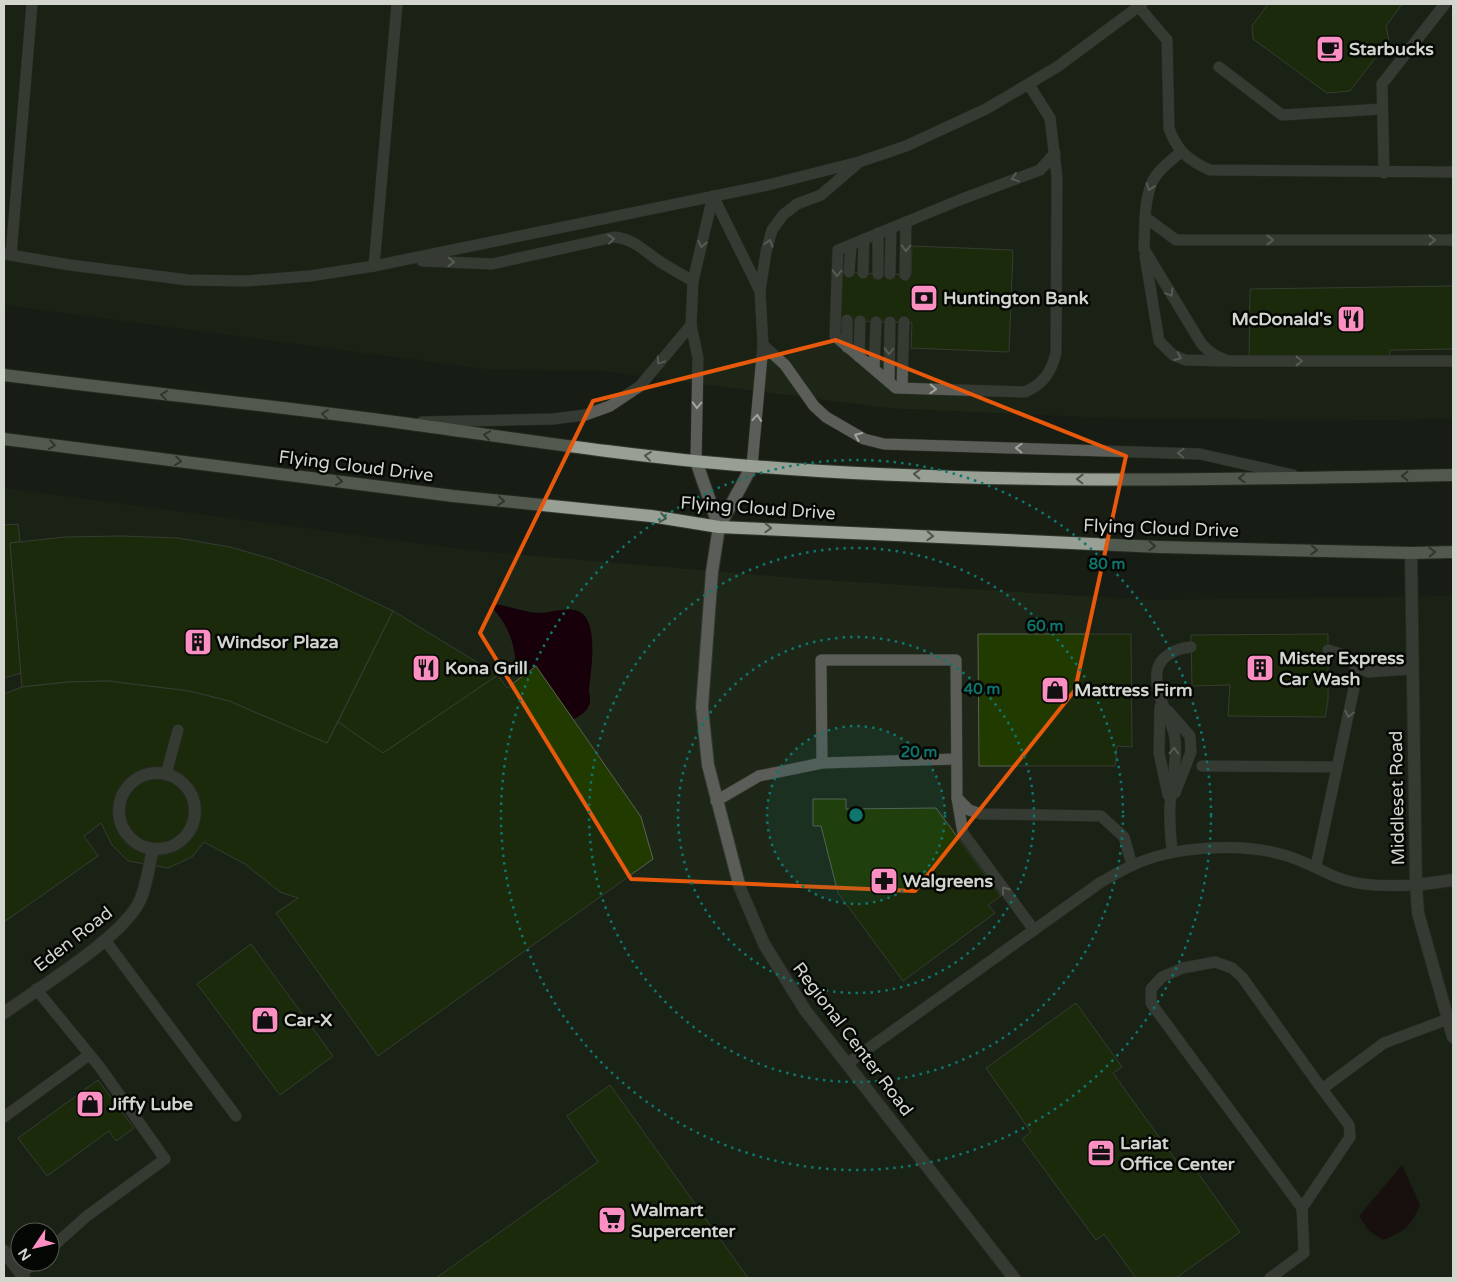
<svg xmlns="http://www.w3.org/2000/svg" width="1457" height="1282" font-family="'Varela Round',sans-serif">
	<rect width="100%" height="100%" fill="#181e14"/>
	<g fill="#1e2717" fill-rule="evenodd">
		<polygon points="4,4 1453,4 1453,418 1394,420 1108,418 888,408 603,371 485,369 4,305"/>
		<path d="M4,488L476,551L806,579L1148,600L1453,596V1278H4ZM20,1232H50V1262H20Z"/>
	</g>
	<g fill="#170009">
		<path d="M489,604C506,604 522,612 539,613C550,613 563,608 574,610C602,614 590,673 589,692C593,706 586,713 574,719L536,666L522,676C514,665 516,655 512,642C508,627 499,615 489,604Z"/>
		<path d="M1402,1165L1420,1205C1411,1226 1404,1232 1383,1240L1369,1231L1359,1216Z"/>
	</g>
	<g fill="#213a00" stroke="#5b6155">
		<polygon points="1268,4 1402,4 1386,26 1389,40 1350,91 1327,93 1253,39 1252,26"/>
		<polygon points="912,246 1013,250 1009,352 911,348 912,323 836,320 838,272 911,275"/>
		<polygon points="1453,286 1453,349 1390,350 1389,359 1249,360 1250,289"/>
		<polygon points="18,524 20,542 10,543 21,673 4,678 4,525"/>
		<polygon points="121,536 178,538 230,547 275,560 327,580 393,611 327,743 229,701 189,691 108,681 68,682 22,687 10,543 65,537"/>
		<polygon points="393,611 498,675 383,753 338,722"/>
		<polygon points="978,634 1131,634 1132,747 1117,746 1115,766 979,766"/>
		<polygon points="1328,634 1328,701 1325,717 1228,716 1230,685 1192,686 1191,635"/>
		<polygon points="536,666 641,817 653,859 378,1056 276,913 298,898 280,892 245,864 204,842 192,857 168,868 128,861 112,845 101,823 84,836 98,856 4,922 4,694 22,687 68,682 108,681 189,691 229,701 327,743 338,722 383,753 498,675 507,688"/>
		<polygon points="813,799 846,799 846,809 936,808 1001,896 988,905 995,913 903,981 838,893 821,826 813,826"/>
		<polygon points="251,944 333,1056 280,1095 197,984"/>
		<polygon points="1076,1003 1122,1067 1113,1073 1185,1173 1193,1166 1240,1232 1176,1278 1136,1278 1104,1234 1096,1240 1022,1139 1031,1132 986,1068"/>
		<polygon points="98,1080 134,1128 116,1141 109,1131 47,1176 18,1138"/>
		<polygon points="610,1085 748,1278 436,1278 598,1162 567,1116"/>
	</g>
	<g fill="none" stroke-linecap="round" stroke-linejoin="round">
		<defs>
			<g id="service">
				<path d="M1139,7L1167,40L1169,128C1176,150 1189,161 1210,170L1453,172"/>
				<polyline points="1219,67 1282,115 1382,109"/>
				<path d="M1029,85L1050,118L1057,177L1056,353C1051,373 1043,384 1025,392L896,388L835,336L838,250L962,199L1040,170L1055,153"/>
				<path d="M1181,152C1153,175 1148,180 1145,217L1176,240H1453"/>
				<polyline points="1384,173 1382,84 1445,4"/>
				<polyline points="713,196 760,291"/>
				<path d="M1145,217L1144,249L1201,343C1209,353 1217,357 1229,361H1453"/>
				<polyline points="4,254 70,265 188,280 246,281 310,276 374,266 768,185 859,162 906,146 986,109 1057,67 1142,4"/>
				<polyline points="11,255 32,4"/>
				<polyline points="1145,256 1159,341 1173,355 1185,360 1224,361"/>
				<path d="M422,261L492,264L614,237C634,239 643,250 659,261C670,268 682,275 693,281"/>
				<polyline points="374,266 397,4"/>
				<polyline points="849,272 851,245"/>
				<polyline points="863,273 864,239"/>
				<polyline points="878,274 878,233"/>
				<polyline points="890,274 891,228"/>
				<polyline points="905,275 906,222"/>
				<polyline points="847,320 847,347"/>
				<polyline points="763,345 785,365 814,406 826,417 864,439 884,444 1200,454 1293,475"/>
				<polyline points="859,357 860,321"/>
				<polyline points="874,369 876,322"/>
				<polyline points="889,381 890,322"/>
				<polyline points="902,388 904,322"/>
				<polyline points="422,422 553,419 585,415 610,406 640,386 691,325"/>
				<polyline points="696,461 698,358 691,325 693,281 713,196"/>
				<polyline points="752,466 763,345 760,291 766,252 772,230 783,215 797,204 821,195 857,164"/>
				<polyline points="1328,650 1344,655 1356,666 1368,672 1413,669"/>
				<polyline points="1160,707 1159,753 1168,795"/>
				<polyline points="1168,711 1190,736 1191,752 1175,793"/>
				<polyline points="822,763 821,660 956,660 957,798 969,810 981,814 1101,816 1124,837 1132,865"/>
				<polyline points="1202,766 1337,767"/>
				<polyline points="166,774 178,730"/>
				<polyline points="957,798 963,833 1034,930"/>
				<polyline points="716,801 759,776 822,763 956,759"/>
				<path d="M1172,852C1171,837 1169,821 1170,806C1171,784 1178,759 1175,738C1171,715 1154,697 1157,672C1159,656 1177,648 1191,647"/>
				<polyline points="1316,866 1354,688 1356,666"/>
				<polyline points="105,940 236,1116"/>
				<polyline points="36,989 99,1066 165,1159 87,1216 50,1249"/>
				<path d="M848,1063L1101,882C1111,877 1120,871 1131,866C1173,846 1240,842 1284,855C1303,860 1319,870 1336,877C1361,887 1390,886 1416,885"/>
				<polyline points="1322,1089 1242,977 1232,968 1215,962 1183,968 1162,977 1151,989 1151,1003 1302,1208 1350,1137 1349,1125 1322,1089 1384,1043 1448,1019"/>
				<polyline points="4,1117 89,1055"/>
				<polyline points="21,1274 35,1262"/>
				<polyline points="1270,1278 1304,1253 1302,1208"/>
			</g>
			<g id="minor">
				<polyline points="1411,553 1416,885 1418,913 1453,1037"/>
				<circle cx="157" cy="811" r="38"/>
				<polyline points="1416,885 1453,880"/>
				<path d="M4,1013C38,988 127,935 141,898C147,883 149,865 153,849"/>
			</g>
			<g id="tertiary">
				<polyline points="696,461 719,527"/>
				<polyline points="752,466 719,527 712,572 702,707 708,765 740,888 764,944 805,1010 1014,1278"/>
				<polyline points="4,1251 24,1278"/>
			</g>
			<g id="primary">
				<path d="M4,375C137,392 270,405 403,423C519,439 635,457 751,466C985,485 1220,480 1453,475"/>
				<polyline points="4,439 453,496 651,516 719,527 1159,547 1411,553 1453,552"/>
			</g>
		</defs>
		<use href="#service" stroke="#32382e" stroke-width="12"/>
		<use href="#minor" stroke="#32382e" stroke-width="14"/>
		<use href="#tertiary" stroke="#32382e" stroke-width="14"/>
		<use href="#primary" stroke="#32382e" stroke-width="14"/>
		<use href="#service" stroke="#5a5d58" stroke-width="11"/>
		<use href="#minor" stroke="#5a5d58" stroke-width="12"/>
		<use href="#tertiary" stroke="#5a5d58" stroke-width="12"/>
		<use href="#primary" stroke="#989f94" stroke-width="12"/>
	</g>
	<defs><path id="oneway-chevron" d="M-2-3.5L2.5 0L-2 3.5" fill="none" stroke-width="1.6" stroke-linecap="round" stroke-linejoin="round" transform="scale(1.25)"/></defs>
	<g stroke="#a2a69f">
		<use href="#oneway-chevron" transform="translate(1015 178) rotate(161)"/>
		<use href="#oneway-chevron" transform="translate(1150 187) rotate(109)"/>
		<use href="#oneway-chevron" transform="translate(611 239) rotate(-7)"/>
		<use href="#oneway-chevron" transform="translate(1270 240)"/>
		<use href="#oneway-chevron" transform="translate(1432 240)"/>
		<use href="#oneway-chevron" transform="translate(769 243) rotate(-74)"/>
		<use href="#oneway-chevron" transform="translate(702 244) rotate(103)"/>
		<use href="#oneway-chevron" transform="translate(906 248) rotate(91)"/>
		<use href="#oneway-chevron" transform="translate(451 262) rotate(2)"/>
		<use href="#oneway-chevron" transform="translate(837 273) rotate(92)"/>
		<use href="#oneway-chevron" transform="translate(1170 293) rotate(59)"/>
		<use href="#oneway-chevron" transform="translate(889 351) rotate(91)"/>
		<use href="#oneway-chevron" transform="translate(1178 357) rotate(25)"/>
		<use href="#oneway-chevron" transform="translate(660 361) rotate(124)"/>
		<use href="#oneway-chevron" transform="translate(1299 361)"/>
		<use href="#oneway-chevron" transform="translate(933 389) rotate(2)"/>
		<use href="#oneway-chevron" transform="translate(697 405) rotate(91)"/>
		<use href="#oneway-chevron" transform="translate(757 418) rotate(-85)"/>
		<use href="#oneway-chevron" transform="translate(858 436) rotate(-155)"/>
		<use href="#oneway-chevron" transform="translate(1019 448) rotate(-178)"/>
		<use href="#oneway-chevron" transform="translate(1181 453) rotate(-178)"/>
		<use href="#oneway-chevron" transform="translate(1349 714) rotate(102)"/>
		<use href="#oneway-chevron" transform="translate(1174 751) rotate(-88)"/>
		<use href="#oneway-chevron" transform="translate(1005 890) rotate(-126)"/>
	</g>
	<g stroke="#4e534c">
		<use href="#oneway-chevron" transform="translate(164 395) rotate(-173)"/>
		<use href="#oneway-chevron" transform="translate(325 414) rotate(-173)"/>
		<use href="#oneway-chevron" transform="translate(487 435) rotate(-172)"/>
		<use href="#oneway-chevron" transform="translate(52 445) rotate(8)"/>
		<use href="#oneway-chevron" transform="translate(648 456) rotate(-173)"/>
		<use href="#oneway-chevron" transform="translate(178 461) rotate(7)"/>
		<use href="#oneway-chevron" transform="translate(917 474) rotate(-178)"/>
		<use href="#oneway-chevron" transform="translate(1405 476) rotate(180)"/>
		<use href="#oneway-chevron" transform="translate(1242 478) rotate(178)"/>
		<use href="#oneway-chevron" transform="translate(1080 479) rotate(-179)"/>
		<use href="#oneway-chevron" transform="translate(339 481) rotate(7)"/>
		<use href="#oneway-chevron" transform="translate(501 501) rotate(6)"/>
		<use href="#oneway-chevron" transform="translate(663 518) rotate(9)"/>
		<use href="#oneway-chevron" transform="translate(768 528) rotate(2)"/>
		<use href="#oneway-chevron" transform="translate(930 536) rotate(3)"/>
		<use href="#oneway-chevron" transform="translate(1152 546) rotate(2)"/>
		<use href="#oneway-chevron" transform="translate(1314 550) rotate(2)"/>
		<use href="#oneway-chevron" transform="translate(1432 552) rotate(-2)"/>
	</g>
	<path d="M0 0H1457V1282H0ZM836,340L1126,456L1075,690L915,891L631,879L480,633L593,401Z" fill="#181e14" fill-opacity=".55" fill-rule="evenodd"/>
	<path fill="none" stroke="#e8590c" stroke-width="4" stroke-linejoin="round" d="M836,340L1126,456L1075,690L915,891L631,879L480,633L593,401Z"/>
	<circle cx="856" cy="815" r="89" fill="#0f766e" fill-opacity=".12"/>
	<g fill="none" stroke="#0f766e" stroke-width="2.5" stroke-dasharray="2.5 5">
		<circle cx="856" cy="815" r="89"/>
		<circle cx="856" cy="815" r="178"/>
		<circle cx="856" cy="815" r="267"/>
		<circle cx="856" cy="815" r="355"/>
	</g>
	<defs>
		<symbol id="cafe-square" viewBox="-11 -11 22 22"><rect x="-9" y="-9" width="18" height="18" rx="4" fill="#fc8fc2" stroke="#050704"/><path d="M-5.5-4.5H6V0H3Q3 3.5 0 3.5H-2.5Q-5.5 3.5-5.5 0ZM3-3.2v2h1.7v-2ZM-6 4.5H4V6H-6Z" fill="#111"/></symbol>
		<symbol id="bank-square" viewBox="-11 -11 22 22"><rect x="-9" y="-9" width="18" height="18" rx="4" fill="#fc8fc2" stroke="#050704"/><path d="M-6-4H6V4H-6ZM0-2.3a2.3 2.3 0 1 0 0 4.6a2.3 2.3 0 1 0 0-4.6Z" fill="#111"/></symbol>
		<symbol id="restaurant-square" viewBox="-11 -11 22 22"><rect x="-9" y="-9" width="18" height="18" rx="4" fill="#fc8fc2" stroke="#050704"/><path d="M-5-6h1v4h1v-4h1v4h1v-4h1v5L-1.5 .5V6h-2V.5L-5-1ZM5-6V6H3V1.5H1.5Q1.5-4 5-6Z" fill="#111"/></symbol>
		<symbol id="building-square" viewBox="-11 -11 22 22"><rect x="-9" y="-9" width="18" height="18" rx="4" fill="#fc8fc2" stroke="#050704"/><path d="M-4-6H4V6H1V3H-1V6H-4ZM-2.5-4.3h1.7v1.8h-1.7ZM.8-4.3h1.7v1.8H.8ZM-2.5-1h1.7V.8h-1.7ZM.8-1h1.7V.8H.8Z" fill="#111"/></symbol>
		<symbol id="shop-square" viewBox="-11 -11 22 22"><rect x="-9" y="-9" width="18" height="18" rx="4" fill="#fc8fc2" stroke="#050704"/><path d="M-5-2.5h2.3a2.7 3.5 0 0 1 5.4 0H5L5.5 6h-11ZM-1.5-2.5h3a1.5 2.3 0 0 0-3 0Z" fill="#111"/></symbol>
		<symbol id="pharmacy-square" viewBox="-11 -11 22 22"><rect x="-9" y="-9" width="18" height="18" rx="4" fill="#fc8fc2" stroke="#050704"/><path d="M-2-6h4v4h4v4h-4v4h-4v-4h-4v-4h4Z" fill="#111"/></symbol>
		<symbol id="office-square" viewBox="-11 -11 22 22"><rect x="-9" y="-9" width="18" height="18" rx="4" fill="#fc8fc2" stroke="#050704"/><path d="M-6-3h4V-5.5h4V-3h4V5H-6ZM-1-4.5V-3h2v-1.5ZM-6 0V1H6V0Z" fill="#111"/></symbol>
		<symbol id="supermarket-square" viewBox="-11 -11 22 22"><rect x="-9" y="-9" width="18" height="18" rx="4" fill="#fc8fc2" stroke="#050704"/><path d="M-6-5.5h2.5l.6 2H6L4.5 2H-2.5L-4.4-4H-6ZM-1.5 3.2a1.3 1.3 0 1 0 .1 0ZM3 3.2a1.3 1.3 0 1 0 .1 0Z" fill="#111"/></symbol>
	</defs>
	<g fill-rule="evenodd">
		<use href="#cafe-square" x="1314" y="33" width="32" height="32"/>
		<use href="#bank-square" x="908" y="282" width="32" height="32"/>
		<use href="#restaurant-square" x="1335" y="303" width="32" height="32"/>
		<use href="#building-square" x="182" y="626" width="32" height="32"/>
		<use href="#restaurant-square" x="410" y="652" width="32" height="32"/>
		<use href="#building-square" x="1244" y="652" width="32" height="32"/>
		<use href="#shop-square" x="1039" y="674" width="32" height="32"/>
		<use href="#pharmacy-square" x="868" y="865" width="32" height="32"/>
		<use href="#shop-square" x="249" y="1004" width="32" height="32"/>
		<use href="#shop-square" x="74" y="1088" width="32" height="32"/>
		<use href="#office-square" x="1085" y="1137" width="32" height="32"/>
		<use href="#supermarket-square" x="596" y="1204" width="32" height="32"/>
	</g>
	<g text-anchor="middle" stroke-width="5" stroke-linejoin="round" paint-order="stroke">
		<g font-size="18" font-weight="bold" fill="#d2d6cf" stroke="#050704" text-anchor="start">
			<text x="1349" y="55">Starbucks</text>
			<text x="943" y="304">Huntington Bank</text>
			<text x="1332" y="325" text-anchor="end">McDonald's</text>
			<text x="217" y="648">Windsor Plaza</text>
			<text x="1279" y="664">Mister Express<tspan x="1279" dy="21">Car Wash</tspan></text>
			<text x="445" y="674">Kona Grill</text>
			<text x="1074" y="696">Mattress Firm</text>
			<text x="903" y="887">Walgreens</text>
			<text x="284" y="1026">Car-X</text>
			<text x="109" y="1110">Jiffy Lube</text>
			<text x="1120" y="1149">Lariat<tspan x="1120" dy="21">Office Center</tspan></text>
			<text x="631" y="1216">Walmart<tspan x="631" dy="21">Supercenter</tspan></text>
		</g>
		<g font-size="18" fill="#d2d6cf" stroke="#050704">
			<text transform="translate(356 466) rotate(7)" y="6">Flying Cloud Drive</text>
			<text transform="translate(758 508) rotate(4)" y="6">Flying Cloud Drive</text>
			<text transform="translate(1161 528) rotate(2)" y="6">Flying Cloud Drive</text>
			<text transform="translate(1397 798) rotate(-91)" y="6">Middleset Road</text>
			<text transform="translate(73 939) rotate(-38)" y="6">Eden Road</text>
			<text transform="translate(853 1039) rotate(53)" y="6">Regional Center Road</text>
		</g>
	</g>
	<circle cx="856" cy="815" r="8" fill="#0f766e" stroke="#050704" stroke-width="2.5"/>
	<g font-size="15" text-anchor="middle" font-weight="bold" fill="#0f766e" stroke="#050704" stroke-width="5" stroke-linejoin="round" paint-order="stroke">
		<text x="1107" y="569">80 m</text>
		<text x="1045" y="631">60 m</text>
		<text x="982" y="694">40 m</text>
		<text x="919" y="757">20 m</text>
	</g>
	<rect width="1457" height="1282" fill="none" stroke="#d2d6cf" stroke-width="10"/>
	<g transform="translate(35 1247) rotate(235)"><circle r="24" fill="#050704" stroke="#575a55"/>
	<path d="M0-4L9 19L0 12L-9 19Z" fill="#fc8fc2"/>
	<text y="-8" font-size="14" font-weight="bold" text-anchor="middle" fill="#d2d6cf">N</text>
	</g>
</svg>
